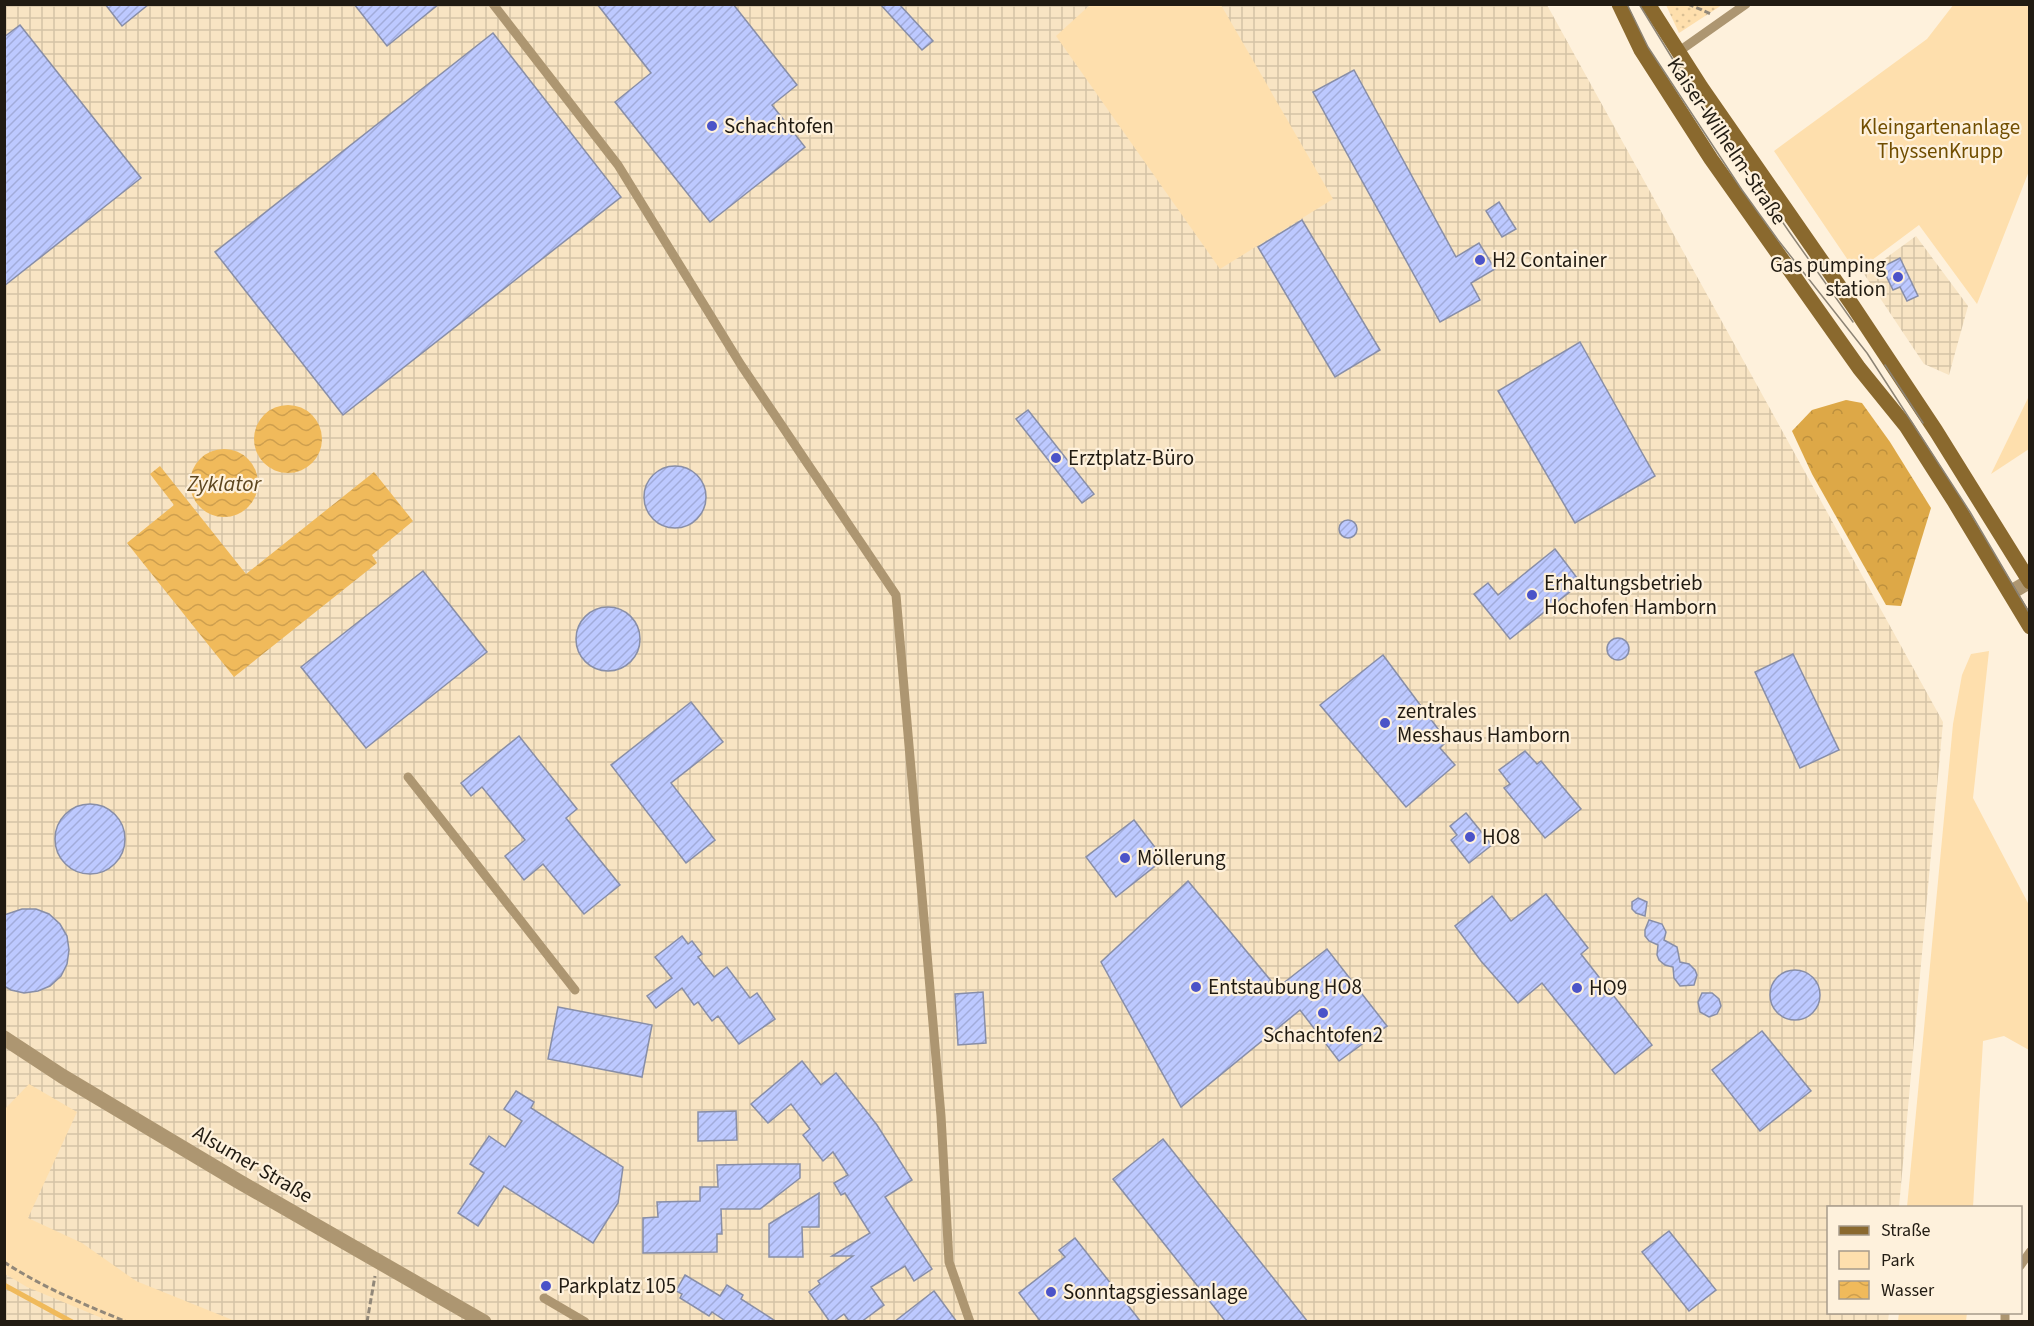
<svg xmlns="http://www.w3.org/2000/svg" width="2034" height="1326" font-family="'Source Sans 3',sans-serif">
	<defs>
		<pattern id="industrial-grid" width="8" height="8" patternUnits="userSpaceOnUse" patternTransform="scale(1.5)"><rect width="8" height="8" fill="#f8e4c3"/><path d="M0 4h8M4 0v8" fill="none" stroke="#d4c3a6"/></pattern>
		<pattern id="forest-crowns" width="20" height="18" patternUnits="userSpaceOnUse" patternTransform="scale(1.5)"><rect width="20" height="18" fill="#dda847"/><path d="M2 6a3 3 0 1 1 6 0M12 15a3 3 0 1 1 6 0" fill="none" stroke="#bd903d"/></pattern>
		<pattern id="park-dots" width="8" height="8" patternUnits="userSpaceOnUse" patternTransform="scale(1.5)"><rect width="8" height="8" fill="#fedfad"/><path d="M2 2h.1M6 6h.1" fill="none" stroke="#d9bf94" stroke-width="1.8" stroke-linecap="round"/></pattern>
		<pattern id="water-waves" width="16" height="10" patternUnits="userSpaceOnUse" patternTransform="scale(1.5)"><rect width="16" height="10" fill="#f0ba5b"/><path d="M0 5q4-4 8 0t8 0" fill="none" stroke="#ce9f4e"/></pattern>
		<pattern id="building-hatch" width="6" height="6" patternUnits="userSpaceOnUse" patternTransform="scale(1.5)"><rect width="6" height="6" fill="#bdc9ff"/><path d="M-1 1l2-2M0 6l6-6M5 7l2-2" fill="none" stroke="#a2acda"/></pattern>
	</defs>
	<rect width="100%" height="100%" fill="#fef1dc"/>
	<g fill="url(#industrial-grid)">
		<polygon points="5,5 1547,5 1943,722 1899,1207 1828,1208 1828,1312 1889,1313 1888,1321 5,1322"/>
		<polygon points="1916,236 1968,306 1949,375 1924,364 1864,274"/>
	</g>
	<g fill="#fedfad">
		<polygon points="1954,4 2029,5 2029,171 1977,304 1919,225 1856,272 1774,151 1927,39"/>
		<polygon points="1090,5 1221,5 1333,199 1220,269 1056,36"/>
		<polygon points="2029,396 2029,449 1991,474"/>
		<polygon points="1989,651 1973,798 2029,905 2029,1050 2004,1036 1983,1041 1973,1207 1907,1207 1953,724 1962,675 1971,654"/>
		<polygon points="29,1084 77,1112 28,1218 82,1243 136,1281 235,1321 109,1321 27,1287 5,1274 5,1109"/>
		<polygon points="1899,1313 1967,1313 1966,1321 1898,1321"/>
	</g>
	<polygon fill="url(#forest-crowns)" points="1846,400 1862,403 1890,442 1931,508 1901,606 1886,605 1812,474 1792,431 1812,410"/>
	<polygon fill="url(#park-dots)" points="1666,5 1722,5 1679,33"/>
	<g fill="url(#water-waves)">
		<circle cx="288" cy="439" r="34"/>
		<circle cx="224" cy="483" r="34"/>
		<polygon points="160,466 246,574 374,472 413,521 372,555 377,563 234,677 127,543 174,505 150,474"/>
	</g>
	<g fill="none" stroke-linecap="round" stroke-linejoin="round">
		<polyline stroke="#f0ba5b" stroke-width="5" points="4,1285 72,1322"/>
	</g>
	<g fill="url(#building-hatch)" stroke="#888ea7" stroke-width="1.5">
		<polygon points="105,4 149,4 122,26"/>
		<polygon points="354,4 439,4 387,46"/>
		<polygon points="597,4 733,4 797,85 772,105 805,147 710,222 615,102 651,73"/>
		<polygon points="880,4 899,4 933,41 922,50"/>
		<polygon points="20,25 141,178 4,286 4,37"/>
		<polygon points="493,33 621,197 343,415 215,252"/>
		<polygon points="1354,70 1456,257 1479,243 1495,269 1471,283 1480,300 1440,322 1313,92"/>
		<polygon points="1499,202 1516,229 1502,237 1486,211"/>
		<polygon points="1302,220 1380,350 1335,377 1258,247"/>
		<polygon points="1900,258 1918,296 1907,301 1900,287 1893,290 1882,267"/>
		<polygon points="1580,342 1655,476 1575,523 1498,391"/>
		<polygon points="1028,410 1094,494 1082,503 1016,419"/>
		<circle cx="675" cy="497" r="31"/>
		<circle cx="1348" cy="529" r="9"/>
		<polygon points="1555,549 1581,583 1510,639 1474,594 1488,583 1498,595"/>
		<polygon points="423,571 487,652 366,748 301,667"/>
		<circle cx="608" cy="639" r="32"/>
		<circle cx="1618" cy="649" r="11"/>
		<polygon points="1793,654 1839,750 1800,768 1755,672"/>
		<polygon points="1383,655 1447,741 1440,748 1455,765 1406,807 1320,705"/>
		<polygon points="691,702 723,742 671,783 715,840 686,863 611,765"/>
		<polygon points="519,736 577,809 566,818 620,885 584,914 543,864 524,880 505,856 525,840 482,787 471,796 461,783"/>
		<polygon points="1525,751 1537,764 1541,761 1581,809 1545,838 1504,788 1510,784 1499,770"/>
		<circle cx="90" cy="839" r="35"/>
		<polygon points="1466,813 1492,845 1469,863 1451,840 1457,835 1450,826"/>
		<polygon points="1134,820 1164,859 1116,897 1086,857"/>
		<polygon points="1188,881 1277,988 1327,949 1387,1026 1339,1061 1300,1010 1181,1107 1101,962"/>
		<polygon points="1546,894 1588,948 1581,954 1652,1045 1615,1074 1542,983 1518,1003 1481,961 1455,926 1492,896 1511,921"/>
		<polygon points="1638,898 1647,902 1645,916 1636,913 1632,909 1632,902"/>
		<polygon points="22,909 36,909 49,914 60,924 67,936 69,950 67,964 61,976 50,986 38,991 24,993 11,990 4,986 4,915"/>
		<polygon points="1649,920 1662,924 1666,932 1664,940 1677,947 1680,962 1689,964 1695,970 1697,975 1694,985 1680,986 1674,978 1673,967 1665,965 1659,960 1657,955 1658,945 1649,941 1645,936 1645,930"/>
		<polygon points="682,936 688,944 692,941 702,954 698,957 714,977 727,967 750,998 757,993 775,1019 739,1044 718,1016 712,1021 698,1002 694,1005 682,988 656,1008 647,996 672,978 655,957"/>
		<circle cx="1795" cy="995" r="25"/>
		<polygon points="983,992 986,1043 958,1045 955,994"/>
		<polygon points="1702,993 1712,993 1719,999 1721,1006 1717,1014 1709,1017 1700,1012 1698,1002"/>
		<polygon points="558,1007 652,1025 642,1077 548,1059"/>
		<polygon points="1762,1031 1811,1091 1760,1131 1712,1070"/>
		<polygon points="802,1061 821,1085 836,1073 877,1125 912,1180 885,1197 932,1269 914,1281 905,1266 871,1287 884,1305 861,1322 850,1322 844,1314 833,1322 830,1322 809,1292 820,1284 818,1281 853,1256 832,1256 870,1233 845,1193 841,1195 834,1183 848,1175 833,1152 823,1161 803,1135 810,1129 791,1104 768,1123 751,1104"/>
		<polygon points="516,1091 534,1102 531,1108 623,1167 618,1203 593,1243 504,1186 478,1226 458,1213 484,1173 470,1164 489,1136 505,1147 522,1121 504,1109"/>
		<polygon points="736,1111 737,1140 698,1141 698,1112"/>
		<polygon points="1163,1139 1308,1322 1226,1322 1113,1179"/>
		<polygon points="768,1164 800,1164 800,1178 760,1209 721,1209 722,1234 717,1234 717,1252 643,1253 643,1218 658,1217 657,1202 700,1201 700,1187 718,1187 717,1165"/>
		<polygon points="819,1193 819,1227 802,1227 803,1257 769,1257 769,1224"/>
		<polygon points="1669,1231 1716,1290 1689,1311 1642,1252"/>
		<polygon points="1075,1238 1141,1322 1041,1322 1019,1293 1065,1257 1059,1250"/>
		<polygon points="685,1275 720,1296 727,1285 743,1295 741,1299 777,1322 727,1322 712,1312 709,1316 680,1298 682,1294 676,1291"/>
		<polygon points="934,1291 957,1322 894,1322"/>
	</g>
	<g fill="none" stroke-linecap="round" stroke-linejoin="round">
		<g stroke="#928879" stroke-width="3" stroke-dasharray="6 3" stroke-linecap="butt">
			<polyline points="1688,4 1711,14"/>
			<path d="M4,1262C42,1287 85,1305 127,1322"/>
			<polyline points="367,1322 375,1276"/>
		</g>
		<g stroke="#ad9671" stroke-width="9">
			<polyline points="493,4 618,165 741,365 896,595 941,1116 949,1262 970,1322"/>
			<polyline points="1678,52 1746,4"/>
			<polyline points="408,777 575,990"/>
			<polyline points="2020,1266 2030,1252"/>
			<polyline points="544,1298 585,1322"/>
			<polyline points="2005,1312 2005,1322"/>
		</g>
		<polyline stroke="#ad9671" stroke-width="15" points="2010,593 2030,581"/>
		<polyline stroke="#ad9671" stroke-width="15" points="4,1038 62,1076 238,1181 484,1322"/>
		<g stroke="#8a692e" stroke-width="15">
			<polyline points="1619,4 1641,50 1711,159 1859,368 1906,426 1954,501 2030,627"/>
			<polyline points="1648,4 1701,87 1853,306 1936,431 2030,582"/>
		</g>
		<g stroke="#8d8475" stroke-width="1.5">
			<polyline points="1627,4 1648,47 1742,190 1778,240 1867,353 1970,512 2030,614"/>
			<polyline points="1639,4 1691,89 1790,233 1853,322"/>
			<polyline points="1885,365 1923,423"/>
		</g>
	</g>
	<g fill="#4b53c8" stroke="#fef1dc" stroke-width="2">
		<circle cx="712" cy="126" r="6"/>
		<circle cx="1480" cy="260" r="6"/>
		<circle cx="1898" cy="277" r="6"/>
		<circle cx="1056" cy="458" r="6"/>
		<circle cx="1532" cy="595" r="6"/>
		<circle cx="1385" cy="723" r="6"/>
		<circle cx="1470" cy="837" r="6"/>
		<circle cx="1125" cy="858" r="6"/>
		<circle cx="1196" cy="987" r="6"/>
		<circle cx="1577" cy="988" r="6"/>
		<circle cx="1323" cy="1013" r="6"/>
		<circle cx="546" cy="1286" r="6"/>
		<circle cx="1051" cy="1292" r="6"/>
	</g>
	<g text-anchor="middle" stroke-width="4.5" stroke-linejoin="round" paint-order="stroke">
		<g font-size="21" fill="#211b12" stroke="#fef1dc" text-anchor="start">
			<text x="724" y="133">Schachtofen</text>
			<text x="1492" y="267">H2 Container</text>
			<text x="1886" y="272" text-anchor="end">Gas pumping<tspan x="1886" dy="24">station</tspan></text>
			<text x="1068" y="465">Erztplatz-Büro</text>
			<text x="1544" y="590">Erhaltungsbetrieb<tspan x="1544" dy="24">Hochofen Hamborn</tspan></text>
			<text x="1397" y="718">zentrales<tspan x="1397" dy="24">Messhaus Hamborn</tspan></text>
			<text x="1482" y="844">HO8</text>
			<text x="1137" y="865">Möllerung</text>
			<text x="1208" y="994">Entstaubung HO8</text>
			<text x="1589" y="995">HO9</text>
			<text x="1323" y="1042" text-anchor="middle">Schachtofen2</text>
			<text x="558" y="1293">Parkplatz 105</text>
			<text x="1063" y="1299">Sonntagsgiessanlage</text>
		</g>
		<g font-size="21" fill="#714e00" stroke="#fef1dc">
			<text x="1940" y="134">Kleingartenanlage<tspan x="1940" dy="24">ThyssenKrupp</tspan></text>
		</g>
		<g font-size="21" fill="#211b12" stroke="#fef1dc">
			<text transform="translate(1727 141) rotate(56)" y="7">Kaiser-Wilhelm-Straße</text>
			<text transform="translate(253 1164) rotate(30)" y="7">Alsumer Straße</text>
		</g>
		<g font-size="22" font-style="italic" fill="#5d461f" stroke="#fef1dc">
			<text x="224" y="491">Zyklator</text>
		</g>
	</g>
	<rect width="2034" height="1326" fill="none" stroke="#211b12" stroke-width="12"/>
	<rect x="1827" y="1206" width="195" height="108" fill="#fef1dc" stroke="#a69b8b" stroke-width="1.5"/>
	<rect x="1839" y="1226" width="30" height="9" fill="#8a692e" stroke="#a69b8b" stroke-width="1.5"/>
	<text x="1881" y="1236" font-size="18" fill="#211b12">Straße</text>
	<rect x="1839" y="1251" width="30" height="18" fill="#fedfad" stroke="#a69b8b" stroke-width="1.5"/>
	<text x="1881" y="1266" font-size="18" fill="#211b12">Park</text>
	<rect x="1839" y="1281" width="30" height="18" fill="url(#water-waves)" stroke="#a69b8b" stroke-width="1.5"/>
	<text x="1881" y="1296" font-size="18" fill="#211b12">Wasser</text>
</svg>
